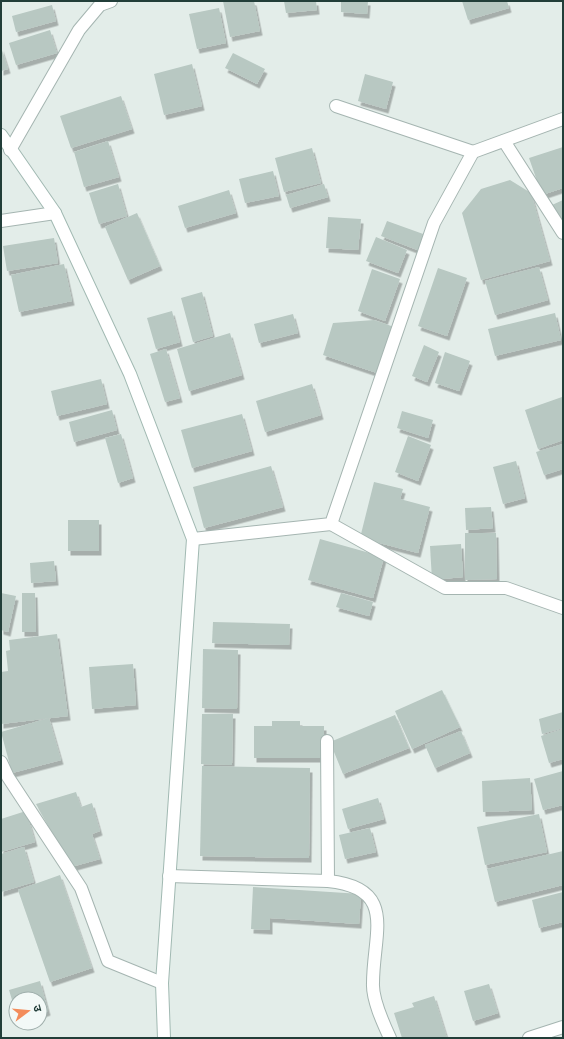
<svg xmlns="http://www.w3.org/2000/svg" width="564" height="1039" font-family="Roboto,'Noto Sans Devanagari',sans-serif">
	<defs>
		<filter id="shadow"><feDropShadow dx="2.5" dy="4.5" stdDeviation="0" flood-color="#0004"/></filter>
	</defs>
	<rect width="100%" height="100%" fill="#e3ede9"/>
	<g fill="#b8c8c2" filter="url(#shadow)">
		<polygon points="223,1 254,1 260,31 230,37"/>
		<polygon points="284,1 316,1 317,10 286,13"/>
		<polygon points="341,1 368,1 367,14 341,12"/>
		<polygon points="462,1 507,1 509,8 468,20"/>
		<polygon points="52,5 56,21 16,32 12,16"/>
		<polygon points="219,8 226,43 197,49 189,14"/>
		<polygon points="50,30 57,53 16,65 9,43"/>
		<polygon points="1,47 8,69 1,71"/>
		<polygon points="233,53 265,69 257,84 225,68"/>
		<polygon points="192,64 202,106 164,115 154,74"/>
		<polygon points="365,74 393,82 386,109 358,101"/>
		<polygon points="121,96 132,129 71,148 60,116"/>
		<polygon points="108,141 119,177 84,187 74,152"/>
		<polygon points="563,147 563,188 542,195 529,158"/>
		<polygon points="312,148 321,183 284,192 275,158"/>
		<polygon points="273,171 279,196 245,203 239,179"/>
		<polygon points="510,180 531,193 550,261 481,280 462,213 481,189"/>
		<polygon points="118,184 127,216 99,224 89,193"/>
		<polygon points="324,184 328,197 290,208 286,195"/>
		<polygon points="229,190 236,213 185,228 178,206"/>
		<polygon points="563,200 563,232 552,205"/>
		<polygon points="137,213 160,266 128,280 105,227"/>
		<polygon points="328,217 361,219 358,250 326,248"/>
		<polygon points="387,221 426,235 420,251 381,236"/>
		<polygon points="376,237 407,250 398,273 366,261"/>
		<polygon points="54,238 58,263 7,271 3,246"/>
		<polygon points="64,264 72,301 19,312 11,275"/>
		<polygon points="539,267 548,300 495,315 485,281"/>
		<polygon points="438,268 467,278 447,336 418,326"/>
		<polygon points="372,269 400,279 385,321 358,311"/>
		<polygon points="202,292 213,336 193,342 181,298"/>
		<polygon points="172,311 180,342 156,349 147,318"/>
		<polygon points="555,313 561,340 495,356 488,329"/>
		<polygon points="293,314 298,333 259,343 254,324"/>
		<polygon points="374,320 394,327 380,374 323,355 333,323"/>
		<polygon points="230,333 242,375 189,391 177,349"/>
		<polygon points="424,345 439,352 427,382 412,376"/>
		<polygon points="166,349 180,398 165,402 150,354"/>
		<polygon points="445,352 470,361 459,391 435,383"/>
		<polygon points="101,379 107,404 57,416 51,391"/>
		<polygon points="312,384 321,415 265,432 256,401"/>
		<polygon points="562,397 563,440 538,449 525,410"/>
		<polygon points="112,410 117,430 74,442 69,422"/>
		<polygon points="402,411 433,420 428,438 397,428"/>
		<polygon points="242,414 252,451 192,468 181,430"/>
		<polygon points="121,434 133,478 118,483 105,438"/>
		<polygon points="408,436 431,445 418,481 395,472"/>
		<polygon points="563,444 563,469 544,475 536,452"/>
		<polygon points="516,461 525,498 503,504 493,467"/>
		<polygon points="271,466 283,507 204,528 193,487"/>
		<polygon points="374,482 403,489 400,499 430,507 418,553 360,538"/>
		<polygon points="491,507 493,528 466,530 465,508"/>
		<rect x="68" y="520" width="31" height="31"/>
		<polygon points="465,533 496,533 497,579 465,580"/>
		<polygon points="320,539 384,557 373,598 308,580"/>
		<polygon points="461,544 463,577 432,580 430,546"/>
		<polygon points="54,561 56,581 31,583 30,563"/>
		<polygon points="1,593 16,596 8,632 1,630"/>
		<polygon points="22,593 35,593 36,632 22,632"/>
		<polygon points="341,593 373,602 369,616 336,607"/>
		<polygon points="213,622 290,624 289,645 212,643"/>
		<polygon points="57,634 68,716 1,724 1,672 8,671 6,651 10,650 9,640"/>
		<polygon points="203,649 238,650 237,709 202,708"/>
		<polygon points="133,664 136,705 92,709 89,667"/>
		<polygon points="442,690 460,727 412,749 395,711"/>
		<polygon points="563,712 563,728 542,734 539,719"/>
		<polygon points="202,714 233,714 232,765 201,764"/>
		<polygon points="395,715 409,748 343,774 330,742"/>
		<polygon points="49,718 61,760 12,773 1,732"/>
		<polygon points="272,721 300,721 300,726 324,726 324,758 254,758 254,726 272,726"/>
		<polygon points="563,729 563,759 549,763 541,736"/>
		<polygon points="461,731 470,753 435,768 425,745"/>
		<polygon points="202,766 310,768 309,858 200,856"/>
		<polygon points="563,771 563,805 543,810 534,779"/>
		<polygon points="530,778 532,810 483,812 482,781"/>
		<polygon points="76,792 81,807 92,803 100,831 92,834 100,859 71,867 36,804"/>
		<polygon points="378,798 384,819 348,829 342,809"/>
		<polygon points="26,811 35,842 1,852 1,819"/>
		<polygon points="539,814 547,852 485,865 477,827"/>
		<polygon points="370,828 376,852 345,859 339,835"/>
		<polygon points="24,847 34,882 1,892 1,854"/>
		<polygon points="563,851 563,885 495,902 487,869"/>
		<polygon points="60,875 92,968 50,982 18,890"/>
		<polygon points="253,887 361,894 359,924 270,918 270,930 251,929"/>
		<polygon points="563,892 563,922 539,928 532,900"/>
		<polygon points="40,981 48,1011 40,1014 40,999 16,999 16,1013 9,990"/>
		<polygon points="489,984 498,1013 473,1021 464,991"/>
		<polygon points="434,996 447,1038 402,1038 394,1013 414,1007 412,1003"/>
	</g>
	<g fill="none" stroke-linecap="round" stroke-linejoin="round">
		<defs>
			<g id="minor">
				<polyline points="336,106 473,152"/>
				<polyline points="504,141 563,233"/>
				<polyline points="10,150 79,30 100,5 111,1"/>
				<polyline points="1,221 55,213"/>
				<polyline points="331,524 445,588 506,588 563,608"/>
				<polyline points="193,539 331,524 434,223 473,152 563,119"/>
				<polyline points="327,741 328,881"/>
				<polyline points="1,762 8,777 81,888 108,961 162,983"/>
				<path d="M169,876L328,881C398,888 373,933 373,983C372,999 383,1023 390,1038"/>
				<polyline points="529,1038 563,1027"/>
			</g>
			<polyline id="secondary" points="1,135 55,213 130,374 193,539 162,983 164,1038"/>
		</defs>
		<use href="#minor" stroke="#a5b5b1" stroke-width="14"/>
		<use href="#secondary" stroke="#a1b9b2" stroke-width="14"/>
		<use href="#minor" stroke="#fff" stroke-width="12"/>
		<use href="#secondary" stroke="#fff" stroke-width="12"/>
	</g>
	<rect width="564" height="1039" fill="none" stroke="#223e39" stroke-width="4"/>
	<g transform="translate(28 1011) rotate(74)"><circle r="19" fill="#f3f9f7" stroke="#9faeab"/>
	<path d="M0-3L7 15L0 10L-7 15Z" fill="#f38c5b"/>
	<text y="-6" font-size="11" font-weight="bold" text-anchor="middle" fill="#223e39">उ</text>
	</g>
</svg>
